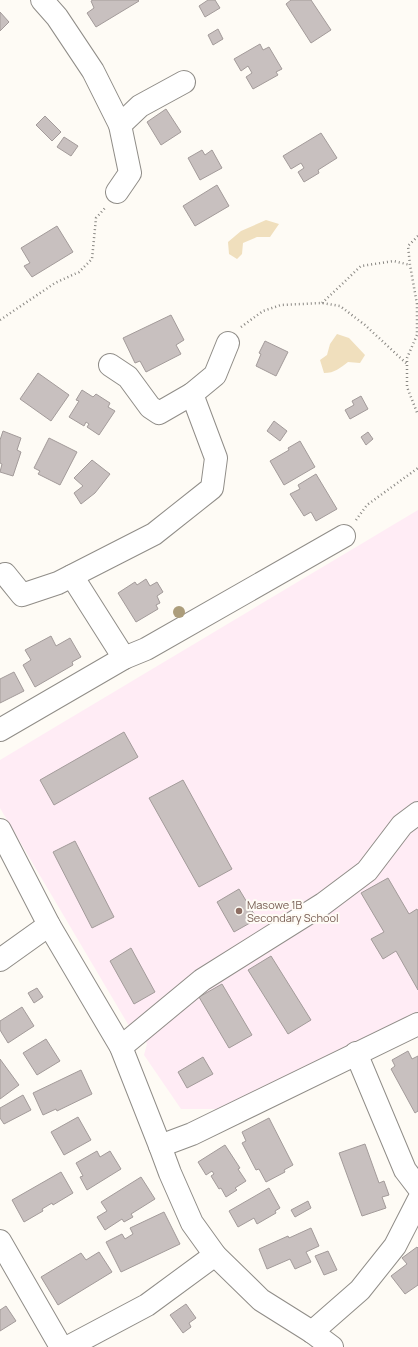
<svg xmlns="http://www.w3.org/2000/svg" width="418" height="1347" font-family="Manrope,sans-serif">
	<rect width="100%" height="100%" fill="#fefbf5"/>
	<polygon fill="#ffecf5" points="418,510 418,1014 227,1109 181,1109 144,1055 147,1044 140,1029 129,1026 0,808 0,760"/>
	<g fill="#f0dfbd">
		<polygon points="266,220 279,224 270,237 257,237 243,243 242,254 237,259 229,254 228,242 241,231"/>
		<path d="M337,334L349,338L365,355L360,363L348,362C340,368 335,373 324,373L320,360L327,355L330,344Z"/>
	</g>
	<g fill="#c8c0bf" stroke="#a39b9a">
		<polygon points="93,0 138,0 139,1 96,27 87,13 94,8 91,1"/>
		<polygon points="208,0 215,0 220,8 205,17 199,6"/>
		<polygon points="291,0 311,0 331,30 311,43 286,4"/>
		<polygon points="0,12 9,22 0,31"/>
		<polygon points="218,29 223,39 213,45 208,35"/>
		<polygon points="260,44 263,50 269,47 282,69 276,72 278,75 253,89 246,77 252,73 248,66 241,71 234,59"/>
		<polygon points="166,109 181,132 161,145 147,122"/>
		<polygon points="45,116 61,132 52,141 36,125"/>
		<polygon points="321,133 337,158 318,170 319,173 304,182 298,172 304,168 301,163 291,169 283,156"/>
		<polygon points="64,137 78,146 71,156 57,147"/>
		<polygon points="202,150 205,155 212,150 222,168 200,180 188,158"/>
		<polygon points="217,185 229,206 195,226 183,206"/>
		<polygon points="57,226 73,252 32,277 24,266 30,263 21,248"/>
		<polygon points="171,315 184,340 176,345 181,354 146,372 140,361 135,363 123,338"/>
		<polygon points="265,341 288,352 276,376 256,366 261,354 259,353"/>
		<polygon points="38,373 69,395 51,421 20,399"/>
		<polygon points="82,390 93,397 96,394 110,403 108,407 115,411 99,435 87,427 89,424 86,422 84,426 69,417 79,401 76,400"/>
		<polygon points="361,396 368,409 350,419 345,410 354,405 352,401"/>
		<polygon points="274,421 287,431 280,441 267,431"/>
		<polygon points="3,431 21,438 17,450 21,452 13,476 0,472 2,464 0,463 0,440"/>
		<polygon points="368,432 373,439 366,445 361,437"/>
		<polygon points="49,438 77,452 60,485 38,474 40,471 34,468"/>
		<polygon points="300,441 315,467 284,485 270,461 289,450 288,448"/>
		<polygon points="92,460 110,474 95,493 81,504 74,493 83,486 74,478"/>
		<polygon points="316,474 337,509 316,521 311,512 304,516 290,494 300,489 298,485"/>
		<polygon points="146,579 150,586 157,582 163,592 157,596 160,603 156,605 158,609 136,622 118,593 135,582 137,585"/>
		<polygon points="51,636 56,646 70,638 81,657 72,662 73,665 35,687 23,665 31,660 25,650"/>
		<polygon points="14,672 24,691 0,703 0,679"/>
		<polygon points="124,732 138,757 54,805 40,780"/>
		<polygon points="183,780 232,869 199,887 149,798"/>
		<polygon points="75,841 114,917 92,928 53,852"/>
		<polygon points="388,878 409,914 417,909 418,911 418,990 396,951 383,959 371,939 384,932 361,893"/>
		<polygon points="239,889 257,919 234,932 217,902"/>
		<polygon points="131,948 155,992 134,1004 110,961"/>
		<polygon points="271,956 311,1020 288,1034 248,970"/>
		<polygon points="222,984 252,1035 229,1048 199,997"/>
		<polygon points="37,988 43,997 34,1003 28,993"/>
		<polygon points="22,1007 34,1026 8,1043 0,1030 0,1021"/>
		<polygon points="46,1039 60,1061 37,1075 23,1053"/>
		<polygon points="408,1051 412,1059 418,1056 418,1111 415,1113 391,1069 395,1066 392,1060"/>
		<polygon points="203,1057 213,1074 187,1088 178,1072"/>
		<polygon points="0,1059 19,1085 0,1099"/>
		<polygon points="81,1070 92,1094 57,1111 56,1109 43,1115 33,1093"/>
		<polygon points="23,1095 31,1110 4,1124 0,1118 0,1108"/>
		<polygon points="78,1117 91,1140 64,1155 51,1132"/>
		<polygon points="269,1118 293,1165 284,1170 285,1172 266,1182 259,1169 256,1170 242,1143 246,1141 242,1132"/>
		<polygon points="365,1144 379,1183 384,1181 389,1195 382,1197 386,1208 362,1216 339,1153"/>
		<polygon points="225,1145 240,1168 238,1169 246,1181 235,1188 237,1190 226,1197 221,1188 219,1189 211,1176 214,1174 212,1171 206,1175 198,1162"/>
		<polygon points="97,1151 100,1157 110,1151 121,1169 87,1190 80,1177 83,1176 76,1163"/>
		<polygon points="61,1172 73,1193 53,1205 52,1203 42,1209 43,1211 24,1222 12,1200"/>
		<polygon points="141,1177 155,1199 131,1214 133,1217 124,1222 122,1219 105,1230 97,1217 107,1211 101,1202"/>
		<polygon points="269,1188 280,1208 275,1211 276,1213 257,1224 254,1218 238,1227 229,1211"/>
		<polygon points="308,1201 311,1208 295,1217 291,1210"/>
		<polygon points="164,1212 180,1244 121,1272 106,1242 122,1234 125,1239 133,1234 130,1228"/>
		<polygon points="311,1228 319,1246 306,1252 311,1262 295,1269 290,1259 267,1269 259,1249 288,1236 289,1238"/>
		<polygon points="417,1247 418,1248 418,1285 405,1294 391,1276 407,1264 402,1258"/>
		<polygon points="328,1251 337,1270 324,1275 315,1256"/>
		<polygon points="99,1252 112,1272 58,1305 41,1277 81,1253 86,1260"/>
		<polygon points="186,1304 196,1318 189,1323 191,1327 183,1333 170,1315"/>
		<polygon points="6,1306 16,1321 0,1331 0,1310"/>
	</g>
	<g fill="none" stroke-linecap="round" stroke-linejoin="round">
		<defs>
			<g id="minor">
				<polyline points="42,0 57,17 93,71 120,125 130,173 117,192"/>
				<polyline points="120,125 140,106 184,82"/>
				<polyline points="110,365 128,377 150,407 159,413 192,394 215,375 228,343"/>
				<polyline points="5,574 22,595 58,583 154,534 212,488 216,458 192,394"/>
				<polyline points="72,576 124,658"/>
				<polyline points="0,730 124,658 146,649 344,536"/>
				<polyline points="0,830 49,925 121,1047 160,1146 170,1173 192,1223 215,1255 261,1300 312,1332 332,1347"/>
				<polyline points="0,960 49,925"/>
				<polyline points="121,1047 202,980 323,904 367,871 402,825 418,813"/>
				<polyline points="356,1053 405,1170 418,1187"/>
				<polyline points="160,1146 192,1134 418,1024"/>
				<polyline points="0,1241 61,1347"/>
				<polyline points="312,1332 360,1290 395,1246 418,1201"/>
				<polyline points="68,1347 147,1305 215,1255"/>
			</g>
		</defs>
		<use href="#minor" stroke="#908d88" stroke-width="24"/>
		<g stroke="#898783" stroke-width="2.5" stroke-dasharray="1 3" stroke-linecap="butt">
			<polyline points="418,236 408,246 410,265 417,304 417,335 407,358 407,387 418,415"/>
			<polyline points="322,303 361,266 394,261 410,265"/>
			<polyline points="0,320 55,283 79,272 92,259 96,218 105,208"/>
			<polyline points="241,327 263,311 281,305 322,303 340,306 365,325 407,364"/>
			<polyline points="356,520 367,505 418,468"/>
		</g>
		<use href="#minor" stroke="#fff" stroke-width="22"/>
	</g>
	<circle fill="#ac9d7b" cx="179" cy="612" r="6"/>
	<circle fill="#8d6e63" stroke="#fefbf5" stroke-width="1.5" cx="239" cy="911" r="4"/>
	<g text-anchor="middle" stroke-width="4" stroke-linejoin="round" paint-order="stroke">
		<g font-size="11" fill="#785e54" stroke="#fefbf5" text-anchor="start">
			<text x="247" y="909">Masowe 1B<tspan x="247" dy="13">Secondary School</tspan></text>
		</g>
	</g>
</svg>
